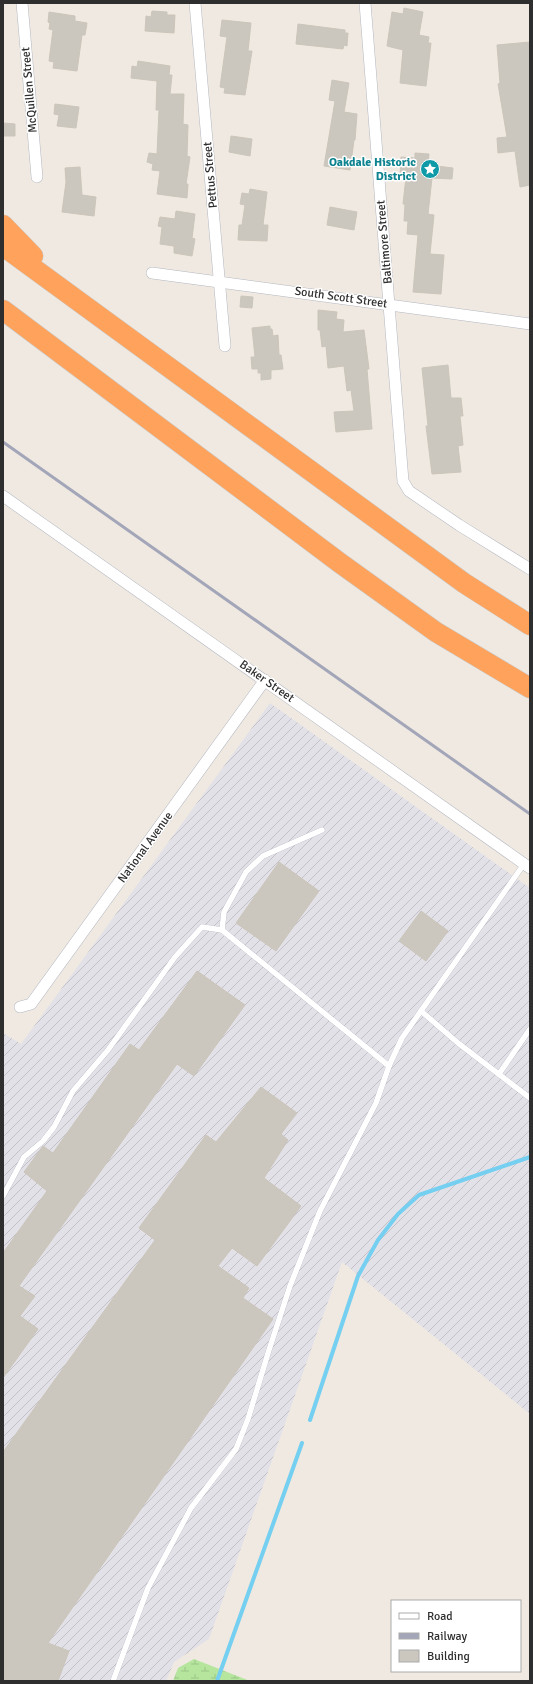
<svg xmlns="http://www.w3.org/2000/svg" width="533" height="1684" font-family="Signika,sans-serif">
	<defs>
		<pattern id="industrial-furrows" width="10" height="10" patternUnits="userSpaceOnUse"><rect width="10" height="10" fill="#e3e1e8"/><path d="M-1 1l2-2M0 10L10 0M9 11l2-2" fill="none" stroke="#c3c1c7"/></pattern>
		<pattern id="wetland-marsh" width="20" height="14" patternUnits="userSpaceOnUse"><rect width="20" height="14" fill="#b6e59e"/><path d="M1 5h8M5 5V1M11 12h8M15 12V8" fill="none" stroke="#9dc588"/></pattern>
	</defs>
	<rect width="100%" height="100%" fill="#efe9e1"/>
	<polygon fill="url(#industrial-furrows)" points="270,703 530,888 530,1414 342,1262 209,1639 174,1662 166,1681 3,1681 3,1033 21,1044"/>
	<polygon fill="url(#wetland-marsh)" points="194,1659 250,1681 173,1681 178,1668"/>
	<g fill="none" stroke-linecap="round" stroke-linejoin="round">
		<g stroke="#75cff0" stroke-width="4">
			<polyline points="310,1420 358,1276 378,1240 398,1214 419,1195 530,1157"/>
			<polyline points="217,1681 302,1443"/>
		</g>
	</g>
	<g fill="#cbc7bf" stroke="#cbc5ba">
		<polygon points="404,8 423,12 419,35 429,37 428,43 431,43 426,86 400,83 403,50 387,46 392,12 403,14"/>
		<polygon points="152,11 167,12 167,15 175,15 174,33 145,31 146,16 151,17"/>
		<polygon points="49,12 75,16 75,21 87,23 85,35 82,35 77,71 53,68 54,62 49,61 53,30 49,29 50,23 48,22"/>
		<polygon points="222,20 251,23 248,51 252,51 245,95 224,93 225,88 220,87 227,37 220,36"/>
		<polygon points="298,24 345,30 345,33 348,33 347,46 344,45 343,49 296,44"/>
		<polygon points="530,42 530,185 520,187 515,151 498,153 497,138 507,137 498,84 500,83 497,45"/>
		<polygon points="138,61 170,66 169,75 172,75 170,94 184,94 183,124 188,125 187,156 190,157 186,184 188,184 187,198 157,194 160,171 152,170 153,164 147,162 149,153 157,154 159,110 156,110 157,81 131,78 132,66 137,67"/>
		<polygon points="332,80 349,83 344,112 357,114 355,140 354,140 350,170 324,166 335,101 329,100"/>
		<polygon points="55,104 79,107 76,128 57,126 59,115 54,114"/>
		<polygon points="3,123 15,124 15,136 3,136"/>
		<polygon points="231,136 252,139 250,156 229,152"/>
		<polygon points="415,153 429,154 428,165 453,168 452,179 432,178 428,214 434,215 430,254 444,255 441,294 413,292 418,235 407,234 408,221 404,221 405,204 403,204 406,177 400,176 401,157 415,158"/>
		<polygon points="80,167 82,195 96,197 94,216 62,212 66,182 65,168"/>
		<polygon points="250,189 267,192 263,225 268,225 267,241 238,240 239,225 242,225 245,205 240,204 242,193 249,194"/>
		<polygon points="330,207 357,212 354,230 327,225"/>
		<polygon points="176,211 195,214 192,238 195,239 192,256 174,253 174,246 160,244 162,227 158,226 160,217 175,219"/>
		<polygon points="241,296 253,297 252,308 240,307"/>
		<polygon points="318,310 337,312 336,319 344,320 343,332 364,330 369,369 367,369 372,429 336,432 334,412 354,411 351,390 347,391 344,366 328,368 326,346 322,347 320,330 318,330"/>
		<polygon points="270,326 270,329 272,329 273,336 278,335 279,355 281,355 283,369 271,370 271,379 261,380 261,373 258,373 258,369 252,369 251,357 255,357 252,328"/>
		<polygon points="448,365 451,398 461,398 463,416 460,416 463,445 458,446 461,472 432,474 426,426 428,426 422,368"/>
		<polygon points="279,862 319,891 276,951 236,923"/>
		<polygon points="421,911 448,931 426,961 399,941"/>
		<polygon points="197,971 245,1005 194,1076 177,1064 19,1286 35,1296 20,1316 38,1329 3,1378 3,1253 47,1191 24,1172 43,1146 53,1153 130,1044 139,1050"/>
		<polygon points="261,1087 297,1113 281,1134 288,1140 264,1178 301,1206 257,1266 232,1248 218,1266 249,1288 243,1298 273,1319 48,1643 69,1651 58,1681 3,1681 3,1452 155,1240 139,1228 206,1135 216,1142"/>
	</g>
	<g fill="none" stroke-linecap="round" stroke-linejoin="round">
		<defs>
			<g id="service">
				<polyline points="322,830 263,856 246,872 224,912 222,930 389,1066"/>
				<polyline points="421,1011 458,1043 530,1098"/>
				<polyline points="499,1074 530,1029"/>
				<polyline points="3,1196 24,1157 43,1141 54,1127 73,1091 108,1050 175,957 202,927 222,930"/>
				<polyline points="113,1681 148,1588 191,1508 236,1449 248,1419 269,1350 290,1286 320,1211 376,1103 389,1066 402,1038 524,864"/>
			</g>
			<g id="minor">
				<polyline points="22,3 37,177"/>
				<polyline points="195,3 225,346"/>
				<polyline points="365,3 403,481 409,491 459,525 530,569"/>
				<polyline points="152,273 530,324"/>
				<polyline points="3,496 530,868"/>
				<polyline points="20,1007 31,1004 265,680"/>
			</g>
			<g id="motorway">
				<polyline points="3,225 33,256"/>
				<polyline points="3,246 464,583 530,625"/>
				<polyline points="3,310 340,563 436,632 530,688"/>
			</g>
		</defs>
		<use href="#service" stroke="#b4b7c1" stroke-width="6"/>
		<use href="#minor" stroke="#b4b7c1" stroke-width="12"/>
		<use href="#motorway" stroke="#c9c9c9" stroke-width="21"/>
		<use href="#service" stroke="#fff" stroke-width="5.5"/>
		<use href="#minor" stroke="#fff" stroke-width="11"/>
		<use href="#motorway" stroke="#ffa35c" stroke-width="20"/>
		<polyline stroke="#a3a6b8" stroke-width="3" points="3,442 530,814"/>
	</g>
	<defs>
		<symbol id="sight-disc" viewBox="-11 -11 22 22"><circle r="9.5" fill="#0f9aa8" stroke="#fff"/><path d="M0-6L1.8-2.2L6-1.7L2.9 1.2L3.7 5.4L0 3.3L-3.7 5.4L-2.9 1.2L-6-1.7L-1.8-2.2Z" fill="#fff"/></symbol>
	</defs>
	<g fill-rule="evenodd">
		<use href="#sight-disc" x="419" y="158" width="22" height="22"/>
	</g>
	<g text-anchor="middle" stroke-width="3" stroke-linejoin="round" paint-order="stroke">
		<g font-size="12" fill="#2e2e2e" stroke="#fff">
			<text transform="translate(29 90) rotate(-95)" y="4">McQuillen Street</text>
			<text transform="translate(210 175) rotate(-95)" y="4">Pettus Street</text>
			<text transform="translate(384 242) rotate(-95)" y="4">Baltimore Street</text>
			<text transform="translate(341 297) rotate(8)" y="4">South Scott Street</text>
			<text transform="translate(267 681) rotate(35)" y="4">Baker Street</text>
			<text transform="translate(145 847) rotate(-54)" y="4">National Avenue</text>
		</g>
		<g font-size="12" font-weight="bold" fill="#0d838f" stroke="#fff" text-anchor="end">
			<text x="416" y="166">Oakdale Historic<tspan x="416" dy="14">District</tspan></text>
		</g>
	</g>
	<rect width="533" height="1684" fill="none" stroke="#2e2e2e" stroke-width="8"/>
	<rect x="391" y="1600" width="130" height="72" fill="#ffffff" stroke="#ababab"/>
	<rect x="399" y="1613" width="20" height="6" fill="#ffffff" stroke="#ababab"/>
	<text x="427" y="1620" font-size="12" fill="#2e2e2e">Road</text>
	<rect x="399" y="1633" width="20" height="6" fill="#a3a6b8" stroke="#ababab"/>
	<text x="427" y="1640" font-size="12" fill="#2e2e2e">Railway</text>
	<rect x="399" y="1650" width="20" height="12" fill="#cbc7bf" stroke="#ababab"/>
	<text x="427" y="1660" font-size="12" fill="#2e2e2e">Building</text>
</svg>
